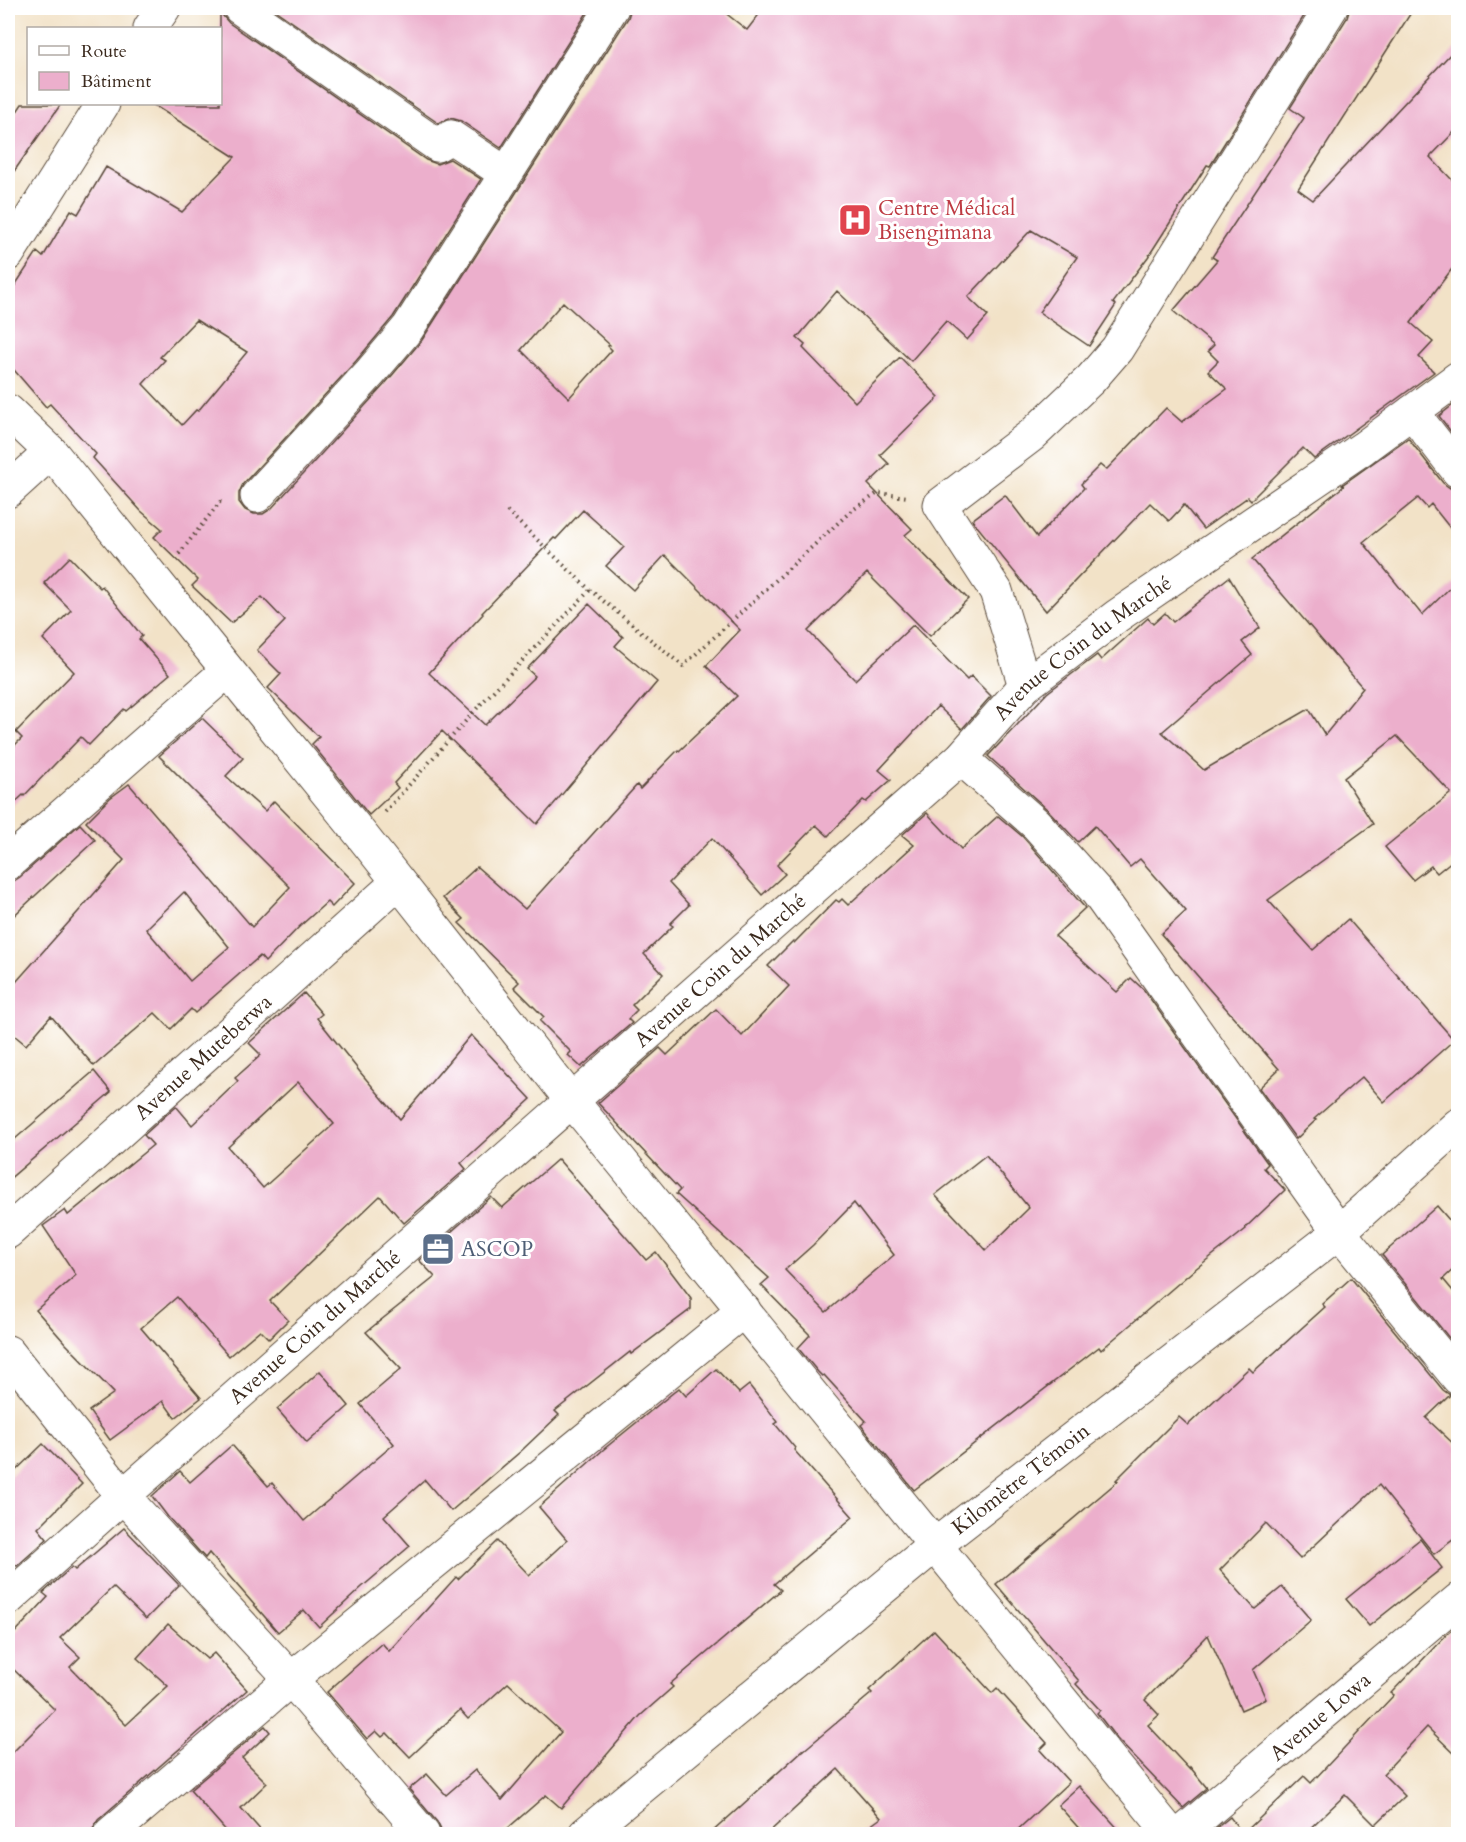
<svg xmlns="http://www.w3.org/2000/svg" width="1466" height="1842" font-family="Cardo,serif">
	<rect width="100%" height="100%" fill="#fff"/>
	<filter id="ink" filterUnits="userSpaceOnUse"><feTurbulence type="fractalNoise" baseFrequency=".0167" numOctaves="2"/><feDisplacementMap in="SourceGraphic" scale="12" xChannelSelector="R" yChannelSelector="G"/><feConvolveMatrix kernelMatrix="1 2 1 2 8 2 1 2 1" color-interpolation-filters="sRGB"/></filter>
	<filter id="wash" filterUnits="userSpaceOnUse"><feTurbulence type="fractalNoise" baseFrequency=".008" numOctaves="4" result="noise"/><feDisplacementMap in="SourceGraphic" scale="24" xChannelSelector="R" yChannelSelector="G"/><feGaussianBlur stdDeviation="1.35" result="paint"/><feColorMatrix in="noise" values="0 0 0 0 0 0 0 0 0 0 0 0 0 0 0 0 0 1.4 0 .05"/><feComposite in="paint" operator="in"/></filter>
	<g filter="url(#wash)">
		<rect width="100%" height="100%" fill="#f2e2c7"/>
		<g id="blocks">
			<g fill="#ecafcc" fill-rule="evenodd">
				<path d="M220,8L223,16L229,23L426,160L437,164L450,159L481,179L393,317L356,361L243,484L239,493V502L245,510L254,514H263L271,509L384,385L422,340L628,18L631,8H719L747,30L764,8H1309L1210,166L1207,165L1148,257L1113,303L1116,305L1089,346L1039,312L1077,257L1031,230L968,297L988,316L967,340L946,321L911,361L837,291L797,338L805,345L803,348L855,402L900,357L939,397L880,455L889,464L868,484L912,529L905,535L968,599L930,636L867,573L808,631L855,680L913,625L967,680L971,676L991,696L962,729L938,706L879,770L891,780L866,802L863,800L828,836L816,825L777,865L785,874L762,895L712,838L669,883L689,905L670,924L673,926L644,954L663,974L632,1005L637,1010L628,1019L632,1023L581,1067L568,1055L571,1052L540,1021L544,1017L514,987L519,982L459,923L464,919L443,898L477,867L525,909L637,785L640,789L678,750L679,751L737,696L706,666L740,630L665,555L633,590L606,566L624,547L583,510L556,539L554,538L482,613L483,614L429,673L485,725L535,676L527,669L589,604L623,637L615,646L657,682L537,824L442,731L394,783L398,788L369,815L312,744L319,737L268,688L281,674L257,650L285,621L262,597L231,623L192,586L198,580L154,537L162,529L141,511L93,458L96,454L50,404L46,407L8,363V296L37,252L43,257L71,210L78,214L106,167L182,212L235,157L152,104H220ZM563,302L610,345L608,346L612,350L569,398L521,350ZM196,320L247,352L198,411L196,410L182,425L143,384L165,360L160,357Z"/>
				<polygon points="272,8 590,8 501,148 461,121 451,118 438,123"/>
				<polygon points="1350,8 1414,8 1298,189 1313,200 1458,46 1458,128 1430,157 1458,186 1458,261 1411,323 1433,342 1419,357 1434,372 1314,459 1303,448 1251,500 1248,497 1203,529 1184,505 1169,521 1150,503 1046,611 972,520 1005,495 1037,537 1084,488 1081,484 1100,465 1106,470 1166,408 1182,422 1227,389 1208,371 1218,361 1208,351 1214,345 1173,311 1217,260 1212,257 1304,118 1290,108 1347,18"/>
				<polygon points="22,104 61,104 8,180 8,125"/>
				<polygon points="1458,401 1458,441 1439,416"/>
				<polygon points="1408,438 1443,483 1450,488 1458,489 1458,538 1431,504 1427,508 1418,498 1363,542 1422,615 1458,580 1458,856 1437,873 1431,866 1413,880 1385,847 1451,793 1397,736 1344,778 1373,824 1268,900 1313,950 1348,919 1454,1040 1384,1102 1362,1077 1314,1119 1316,1120 1296,1139 1259,1088 1279,1069 1161,934 1186,911 1140,859 1130,867 1095,826 1078,842 1048,810 988,756 1047,693 1097,655 1101,660 1148,618 1153,624 1165,613 1173,622 1229,577 1260,628 1242,642 1252,655 1162,732 1204,770 1309,709 1325,735 1363,688 1252,559 1344,486 1342,485"/>
				<polygon points="70,557 100,588 102,586 142,636 139,639 170,674 126,711 124,709 89,745 81,737 24,796 23,795 8,809 8,752 22,738 16,732 74,672 43,639 71,610 44,583"/>
				<path d="M202,718L243,758L226,776L265,811L274,801L355,883L332,907L327,902L299,927L265,962L260,956L195,1013L191,1009L171,1029L155,1013L94,1066L51,1016L26,1045L8,1030V991L124,860L86,822L110,798L129,784L252,927L290,887L159,756ZM184,892L229,947L190,981L146,929Z"/>
				<path d="M927,813L961,849L998,816L1023,837L1085,908L1055,936L1117,992L1131,978L1144,990L1268,1164L1264,1168L1285,1190L1245,1228L1246,1229L1194,1270L1101,1350L1099,1347L914,1490L861,1425L866,1421L824,1375L822,1376L818,1372L798,1348L810,1335L761,1285L769,1278L676,1194L680,1190L598,1103L660,1048L667,1055L716,1009L742,1036L789,986L768,966L793,941L794,943L836,900L839,902L842,899L848,905L914,845L902,835ZM986,1155L1029,1208L986,1250L935,1195ZM854,1203L894,1255L826,1312L785,1270L813,1245Z"/>
				<polygon points="80,824 95,840 8,921 8,885 20,877"/>
				<path d="M304,993L322,1014L317,1018L360,1072L400,1119L471,1035L531,1099L461,1163L466,1169L404,1223L380,1196L270,1301L288,1320L269,1339L260,1330L229,1356L177,1297L141,1328L201,1398L175,1418L163,1401L110,1440L89,1411L114,1393L65,1343L36,1310L76,1275L43,1226L65,1210L68,1215L153,1145L144,1135L176,1106L192,1125L238,1081L235,1078L261,1055L249,1043ZM298,1082L334,1124L263,1188L228,1147Z"/>
				<polygon points="94,1071 111,1092 8,1180 8,1145"/>
				<polygon points="558,1159 646,1260 656,1252 691,1298 691,1309 631,1354 630,1352 555,1411 559,1415 520,1452 451,1511 425,1480 384,1516 410,1546 362,1587 319,1627 304,1610 278,1632 209,1553 205,1558 168,1517 152,1496 180,1471 190,1482 232,1445 268,1486 272,1483 304,1521 394,1444 360,1404 401,1369 366,1332 435,1277 419,1260 491,1197 502,1208"/>
				<polygon points="1437,1206 1458,1230 1458,1265 1443,1279 1458,1297 1458,1349 1382,1255"/>
				<polygon points="1351,1278 1443,1390 1450,1395 1426,1418 1458,1448 1458,1536 1434,1554 1379,1485 1300,1559 1266,1523 1220,1570 1255,1609 1282,1587 1311,1620 1253,1670 1266,1699 1241,1710 1208,1635 1145,1700 1159,1715 1148,1725 1189,1769 1190,1767 1207,1788 1183,1808 1117,1739 1097,1713 1100,1710 1076,1684 1079,1681 996,1584 1118,1481 1116,1480 1179,1417 1188,1425 1249,1368 1253,1372 1325,1307 1322,1304"/>
				<polygon points="716,1369 739,1393 749,1385 778,1422 775,1424 795,1448 794,1450 853,1517 774,1584 781,1590 670,1684 673,1687 640,1716 561,1808 546,1795 501,1834 441,1834 441,1830 437,1822 409,1789 427,1774 446,1795 475,1770 502,1800 561,1732 508,1683 468,1719 460,1710 410,1757 387,1733 382,1737 376,1731 367,1739 327,1692 382,1643 389,1651 456,1577 458,1579 497,1541 529,1575 567,1540 539,1507 604,1449 679,1388 686,1396"/>
				<polygon points="320,1371 349,1406 307,1443 277,1409"/>
				<polygon points="43,1444 82,1484 38,1528 47,1539 17,1566 8,1558 8,1478"/>
				<polygon points="124,1528 179,1585 146,1619 113,1587 60,1638 80,1657 70,1667 126,1725 168,1686 137,1658 168,1624 207,1659 214,1653 247,1690 98,1820 92,1830 87,1834 8,1834 8,1757 55,1710 8,1664 8,1640 48,1597 43,1593 72,1567 75,1570"/>
				<polygon points="1420,1539 1442,1568 1369,1626 1346,1599"/>
				<polygon points="1458,1624 1458,1757 1427,1727 1383,1774 1405,1796 1375,1825 1345,1795 1304,1834 1209,1834 1230,1817 1243,1834 1304,1776 1311,1783 1394,1695 1391,1693 1447,1634"/>
				<polygon points="934,1630 992,1693 997,1688 1047,1743 1040,1750 1069,1782 1013,1834 859,1834 881,1818 838,1769 767,1834 710,1834 803,1750 803,1751 872,1693 869,1690"/>
				<polygon points="265,1726 270,1732 242,1758 267,1783 241,1808 264,1834 229,1834 190,1790"/>
				<polygon points="1079,1786 1123,1834 1084,1834 1058,1805"/>
			</g>
		</g>
	</g>
	<g filter="url(#ink)">
		<use href="#blocks" fill-opacity="0" stroke="#564637" stroke-width="1.5"/>
		<g fill="none" stroke-linecap="round" stroke-linejoin="round">
			<defs>
				<g id="minor">
					<polyline points="240,8 437,145 451,137 505,173"/>
					<polyline points="150,28 164,8"/>
					<polyline points="8,254 103,104"/>
					<polyline points="8,411 51,452 363,837 572,1101 1171,1834"/>
					<polyline points="1412,412 1458,471"/>
					<polyline points="8,491 51,452"/>
					<polyline points="257,496 370,373 408,328 612,8"/>
					<polyline points="1025,686 996,591 940,505 1032,435 1091,379 1117,349 1331,8"/>
					<polyline points="961,758 1036,824 1097,892 1339,1232 1458,1378"/>
					<polyline points="8,863 227,671"/>
					<path id="s1" d="M8,1232L398,882"/>
					<polyline points="8,1352 123,1496 291,1679 423,1834"/>
					<path id="s2" d="M8,1599L123,1496L961,758L1025,686L1117,616L1363,448L1458,378"/>
					<polyline points="110,1834 291,1679 744,1310"/>
					<path id="s3" d="M1181,1834L1458,1600"/>
				</g>
				<g id="secondary">
					<path id="s4" d="M585,1834L934,1546L1339,1232L1458,1125"/>
				</g>
			</defs>
			<use href="#minor" stroke="#564637" stroke-width="35"/>
			<use href="#secondary" stroke="#564637" stroke-width="35"/>
			<g stroke="#564637" stroke-width="4" stroke-dasharray="1.5 4.5" stroke-linecap="butt">
				<polyline points="507,511 590,590 683,666 851,511 878,493 907,497"/>
				<polyline points="179,554 220,502 224,503"/>
				<polyline points="385,812 479,706 590,590"/>
			</g>
			<use href="#minor" stroke="#fff" stroke-width="33"/>
			<use href="#secondary" stroke="#fff" stroke-width="33"/>
		</g>
	</g>
	<defs>
		<symbol id="hospital-square" viewBox="-11 -11 22 22"><rect x="-9" y="-9" width="18" height="18" rx="4" fill="#e0444e" stroke="#fff"/><path d="M-5-5h3v3.5h4V-5h3V5h-3V1.5h-4V5h-3Z" fill="#fff"/></symbol>
		<symbol id="office-square" viewBox="-11 -11 22 22"><rect x="-9" y="-9" width="18" height="18" rx="4" fill="#5c6f8a" stroke="#fff"/><path d="M-6-3h4V-5.5h4V-3h4V5H-6ZM-1-4.5V-3h2v-1.5ZM-6 0V1H6V0Z" fill="#fff"/></symbol>
	</defs>
	<g fill-rule="evenodd">
		<use href="#hospital-square" x="836" y="201" width="38" height="38"/>
		<use href="#office-square" x="419" y="1230" width="38" height="38"/>
	</g>
	<g text-anchor="middle" stroke-width="6" stroke-linejoin="round" paint-order="stroke">
		<g font-size="21" fill="#be3a42" stroke="#fff" text-anchor="start">
			<text x="878" y="215">Centre Médical<tspan x="878" dy="24">Bisengimana</tspan></text>
		</g>
		<g font-size="21" fill="#3b2a1e" stroke="#fff">
			<text dy="7" stroke="none"><textPath href="#s2" startOffset="1436">Avenue Coin du Marché</textPath></text>
			<text dy="7" stroke="none"><textPath href="#s2" startOffset="950">Avenue Coin du Marché</textPath></text>
			<text dy="7" stroke="none"><textPath href="#s1" startOffset="262">Avenue Muteberwa</textPath></text>
			<text dy="7" stroke="none"><textPath href="#s2" startOffset="410">Avenue Coin du Marché</textPath></text>
			<text dy="7" stroke="none"><textPath href="#s4" startOffset="562">Kilomètre Témoin</textPath></text>
			<text dy="7" stroke="none"><textPath href="#s3" startOffset="182">Avenue Lowa</textPath></text>
		</g>
		<g font-size="21" fill="#4e5e75" stroke="#fff" text-anchor="start">
			<text x="461" y="1256">ASCOP</text>
		</g>
	</g>
	<rect width="1466" height="1842" fill="none" stroke="#fff" stroke-width="30"/>
	<rect x="27" y="27" width="195" height="78" fill="#ffffff" stroke="#b1aaa5" stroke-width="1.5"/>
	<rect x="39" y="46" width="30" height="9" fill="#ffffff" stroke="#b1aaa5" stroke-width="1.5"/>
	<text x="81" y="57" font-size="18" fill="#3b2a1e">Route</text>
	<rect x="39" y="72" width="30" height="18" fill="#ecafcc" stroke="#b1aaa5" stroke-width="1.5"/>
	<text x="81" y="87" font-size="18" fill="#3b2a1e">Bâtiment</text>
</svg>
